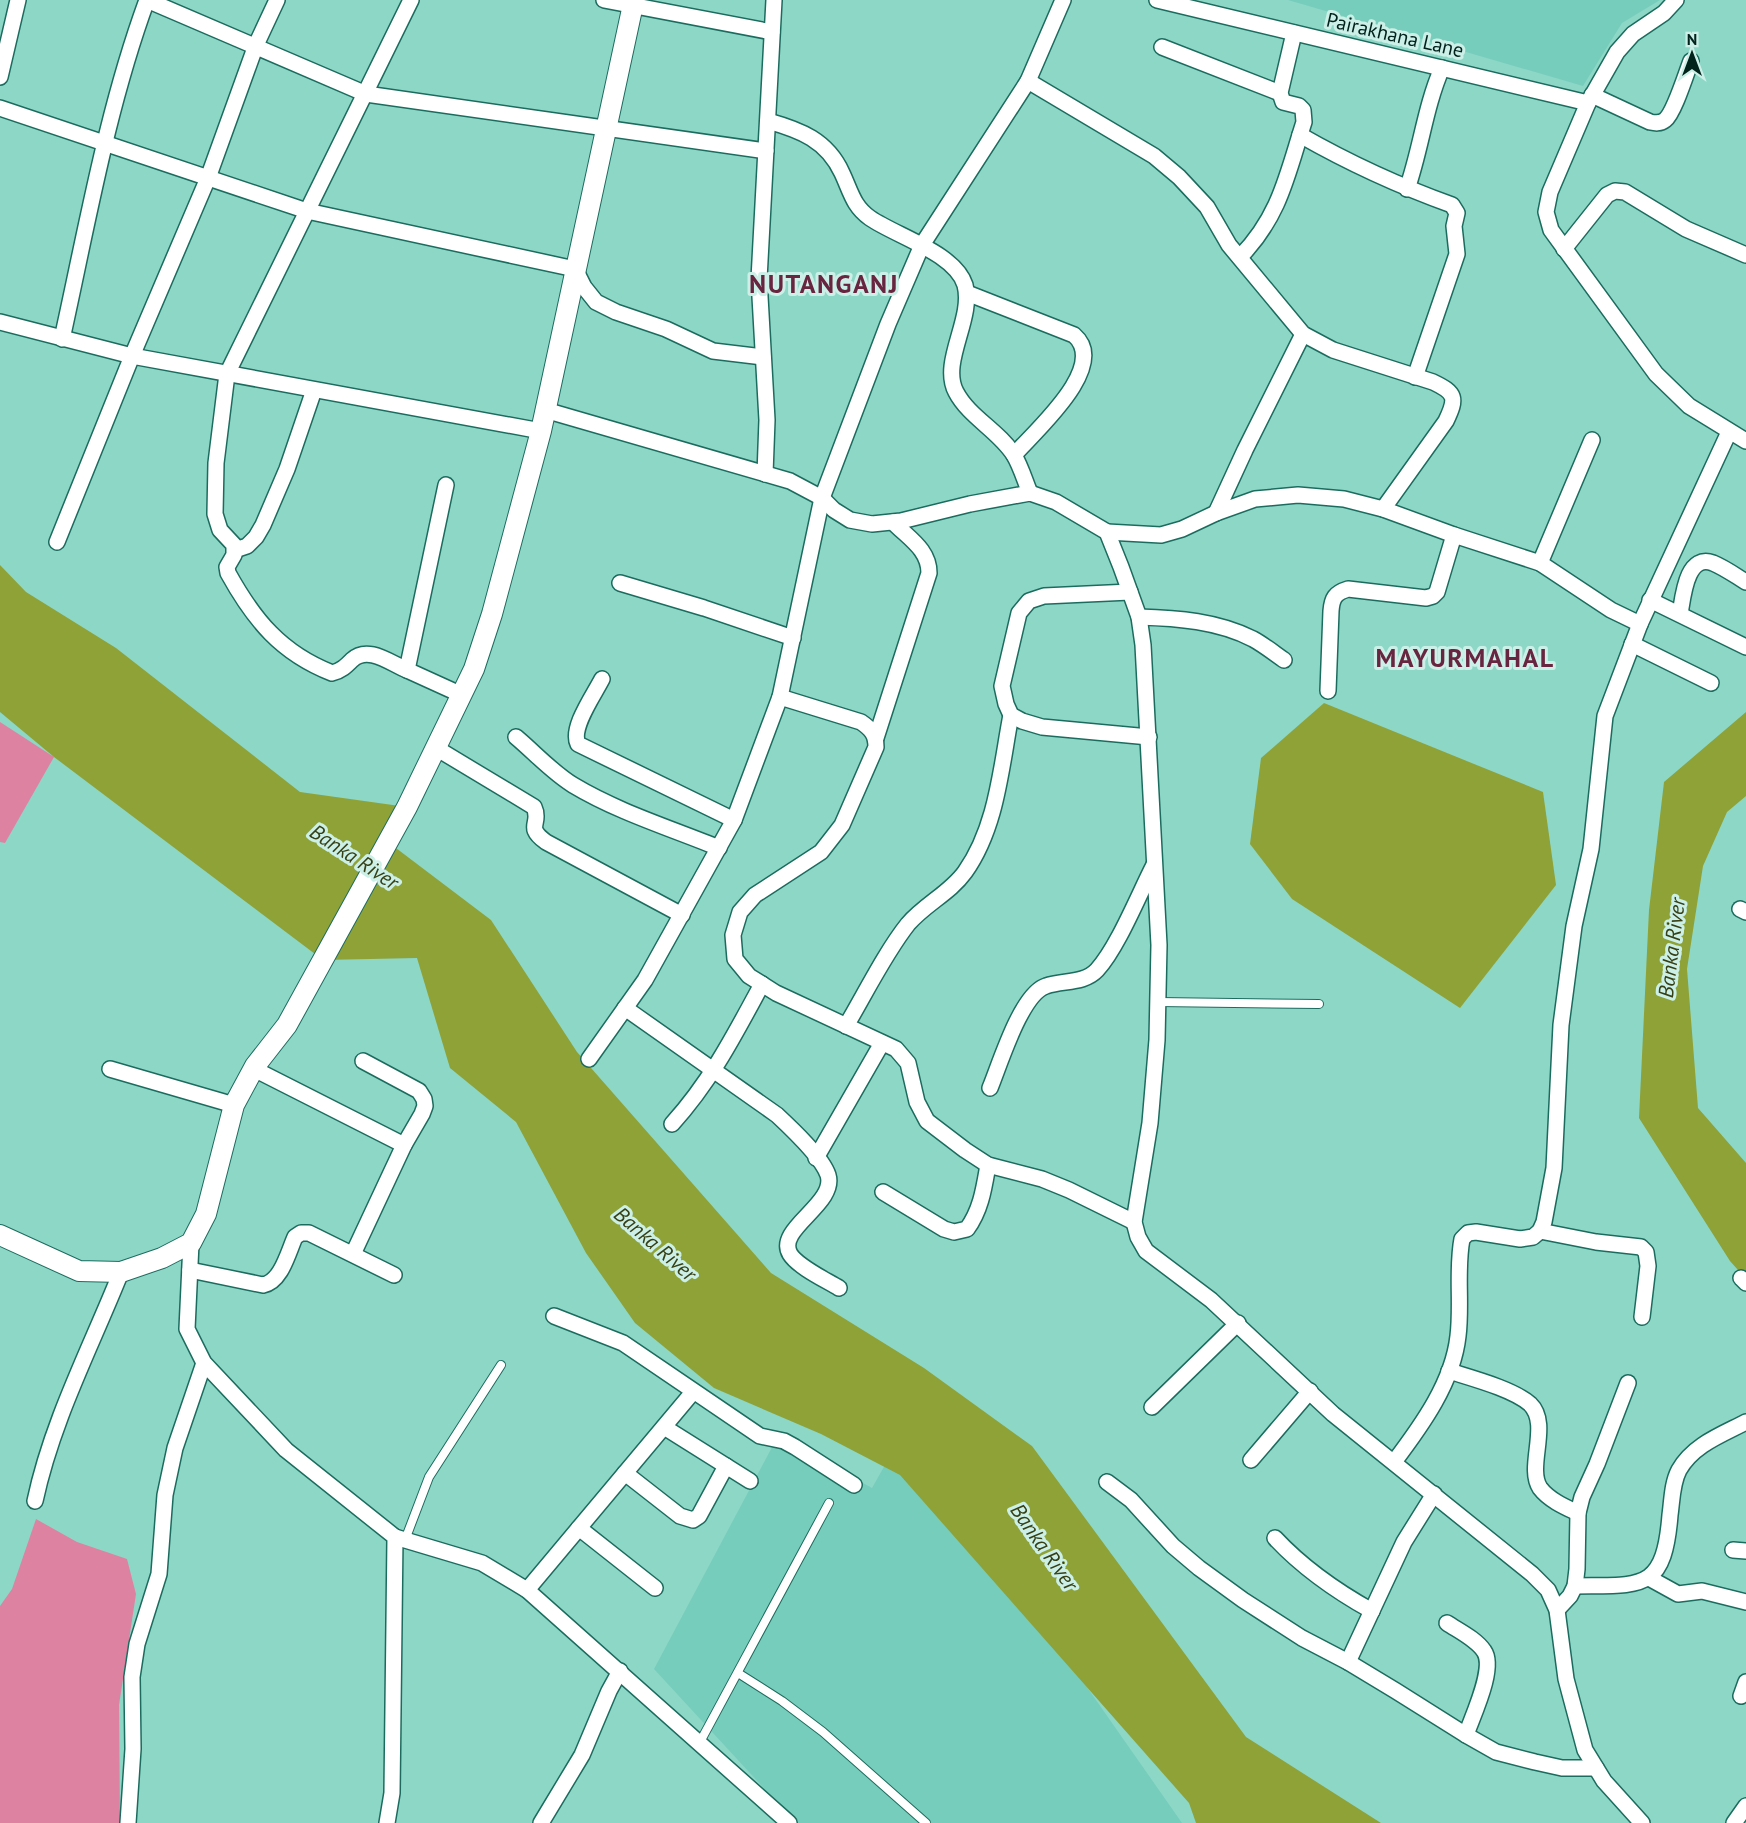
<svg xmlns="http://www.w3.org/2000/svg" width="1746" height="1823" font-family="'PT Sans',sans-serif">
	<rect width="100%" height="100%" fill="#8dd7c7"/>
	<g fill="#77cdbb">
		<polygon points="1288,0 1660,0 1622,23 1583,86"/>
		<polygon points="778,1436 872,1488 885,1465 961,1507 1182,1823 796,1823 654,1669"/>
	</g>
	<g fill="#dd83a1">
		<polygon points="0,722 54,757 5,843 0,842"/>
		<polygon points="36,1519 77,1542 127,1559 136,1594 119,1705 120,1823 0,1823 0,1606 12,1589"/>
	</g>
	<g fill="#8ea238">
		<polygon points="0,565 26,592 116,648 300,792 407,807 388,842 491,920 577,1052 771,1273 924,1368 1032,1446 1246,1737 1381,1823 1196,1823 1189,1803 900,1475 821,1434 714,1388 635,1323 586,1253 516,1122 450,1068 417,958 323,960 54,757 0,712"/>
		<polygon points="1324,703 1543,792 1556,885 1460,1008 1292,899 1250,844 1261,758"/>
		<polygon points="1746,712 1746,796 1727,812 1703,866 1687,969 1698,1108 1746,1163 1746,1279 1730,1261 1639,1118 1649,910 1664,782"/>
	</g>
	<g fill="none" stroke-linecap="round" stroke-linejoin="round">
		<defs>
			<g id="service">
				<polyline points="1158,1002 1319,1004"/>
				<polyline points="405,1540 429,1477 501,1365"/>
				<polyline points="738,1673 782,1701 823,1732 926,1823"/>
				<polyline points="700,1742 829,1503"/>
			</g>
			<g id="minor">
				<polyline points="147,0 366,94 766,151"/>
				<polyline points="604,0 772,32"/>
				<polyline points="1157,0 1588,103"/>
				<polyline points="1676,0 1664,13 1633,34 1617,52 1588,103 1550,192 1546,212 1551,230 1656,374 1689,406 1746,441"/>
				<polyline points="1162,47 1280,93"/>
				<polyline points="0,77 18,0"/>
				<path d="M1028,81L1154,156L1179,177L1207,207L1229,245L1303,334L1333,350L1433,382C1456,393 1457,398 1446,421L1383,509"/>
				<path d="M1592,95L1650,122C1655,123 1660,124 1665,120C1674,113 1686,74 1691,61"/>
				<polyline points="0,108 307,211 575,269 584,287 596,302 616,312 666,329 713,351 763,357"/>
				<path d="M768,121C800,130 827,140 842,173C851,192 853,206 870,218C896,236 955,253 965,285C974,319 940,362 956,392C969,417 999,431 1014,455C1021,467 1025,481 1030,493"/>
				<path d="M1300,135C1349,163 1399,186 1452,205L1457,213L1454,226L1457,254L1415,377"/>
				<path d="M1407,189C1421,149 1425,107 1442,68"/>
				<polyline points="1564,249 1607,195 1615,191 1625,192 1686,229 1746,255"/>
				<path d="M1240,257C1280,216 1287,175 1304,122L1303,110L1299,106L1283,102L1280,93L1294,33"/>
				<path d="M967,293L1074,335C1110,366 1035,431 1014,455"/>
				<polyline points="0,322 132,356 541,431"/>
				<path d="M62,339C87,226 107,109 147,0"/>
				<polyline points="545,410 790,481 822,498 834,510 850,520 872,524 901,521 970,504 1030,493 1056,502 1107,532 1121,567 1139,617 1143,645 1159,945 1157,1040 1150,1123 1134,1222 1138,1237 1146,1251 1211,1300 1333,1414 1532,1574 1548,1590 1557,1610 1566,1679 1585,1750 1604,1781 1642,1823"/>
				<polyline points="765,474 767,420 759,279 774,0"/>
				<polyline points="446,485 407,670 462,695"/>
				<polyline points="1216,513 1245,450 1303,334"/>
				<polyline points="1107,532 1161,535 1182,529 1216,513 1255,499 1298,495 1344,499 1383,509 1454,535 1540,563 1611,610 1640,624"/>
				<polyline points="57,542 132,356 208,178 256,45 277,0"/>
				<polyline points="235,550 247,546 256,537 263,525 287,469 314,390"/>
				<polyline points="1540,563 1592,440"/>
				<polyline points="620,583 704,608 793,638"/>
				<polyline points="1130,592 1044,596 1029,601 1019,613 1002,686 1006,704 1011,715 1022,721 1042,727 1149,737"/>
				<polyline points="1650,600 1746,647"/>
				<path d="M1680,614C1683,598 1686,553 1713,563C1725,568 1736,576 1746,582"/>
				<path d="M1139,617C1177,618 1218,621 1253,639C1264,645 1274,653 1284,660"/>
				<polyline points="1632,644 1711,683"/>
				<path d="M407,670C390,663 368,645 352,660C346,666 341,671 332,673C281,653 254,620 228,573L227,567L234,555V545L220,530L215,514L216,463L227,374L411,0"/>
				<path d="M602,679C594,695 570,728 578,744L734,820"/>
				<path d="M1328,691L1331,611C1332,598 1335,593 1348,589L1426,598L1433,596L1437,592L1454,535"/>
				<path d="M780,697L861,722C871,729 876,734 876,747L842,825L821,852L755,895L740,912L733,935L735,959L749,976L776,993L896,1049L908,1063L917,1102L927,1121L965,1150L988,1165L1042,1179L1069,1190L1134,1222"/>
				<path d="M516,737C535,753 552,772 573,785C618,812 670,828 719,848"/>
				<path d="M876,738L929,573C929,549 908,538 893,522"/>
				<path d="M436,748L534,807C542,824 524,826 546,842L682,915"/>
				<polyline points="1740,909 1746,912"/>
				<path d="M625,1008L777,1115C792,1129 822,1157 828,1175C837,1204 775,1229 790,1254C798,1267 826,1280 839,1288"/>
				<path d="M846,1026C865,994 885,953 908,924C925,904 950,893 965,872C997,827 1001,767 1011,715"/>
				<polyline points="589,1059 645,980 734,820 780,697 822,498 888,324 922,245 1028,81 1063,0"/>
				<polyline points="110,1069 234,1105"/>
				<polyline points="254,1069 404,1145"/>
				<path d="M990,1088C1000,1064 1021,994 1046,986C1063,980 1084,984 1097,970C1118,947 1139,894 1154,865"/>
				<path d="M672,1124C711,1081 735,1034 762,984"/>
				<polyline points="816,1158 882,1043"/>
				<path d="M883,1192L944,1229L954,1232L967,1229C981,1210 984,1188 988,1165"/>
				<polyline points="1540,1231 1596,1242 1641,1247 1646,1252 1648,1266 1642,1317"/>
				<polyline points="191,1243 187,1329 204,1363 286,1450 395,1537 392,1793 387,1823"/>
				<polyline points="353,1254 404,1145 422,1114 425,1106 424,1099 419,1091 363,1061"/>
				<path d="M190,1270L263,1285C281,1282 288,1253 295,1237L301,1233H309L394,1275"/>
				<polyline points="1741,1278 1746,1283"/>
				<polyline points="554,1316 623,1343 760,1436 784,1441 795,1447 854,1485"/>
				<path d="M1449,1371C1471,1378 1513,1389 1530,1404C1551,1424 1526,1467 1540,1488C1549,1500 1565,1507 1578,1513"/>
				<polyline points="1152,1407 1238,1323"/>
				<polyline points="664,1427 750,1481"/>
				<polyline points="1251,1460 1310,1391"/>
				<path d="M1394,1462C1422,1425 1453,1382 1458,1336C1462,1304 1456,1270 1462,1239L1468,1233L1476,1232L1520,1239L1533,1237L1540,1231L1544,1222L1554,1168L1561,1025L1574,926L1591,849L1605,716L1640,624L1729,432"/>
				<polyline points="625,1473 680,1516 693,1520 699,1516 726,1466"/>
				<polyline points="1107,1482 1131,1500 1173,1546 1199,1568 1243,1600 1302,1638 1348,1662 1396,1691 1466,1735 1496,1752 1535,1762 1562,1768 1596,1768"/>
				<path d="M35,1501C52,1421 91,1347 121,1272"/>
				<polyline points="579,1528 655,1588"/>
				<polyline points="395,1537 482,1563 527,1590 789,1823"/>
				<path d="M1275,1538C1303,1568 1336,1591 1372,1611"/>
				<polyline points="1733,1550 1746,1551"/>
				<polyline points="1649,1578 1678,1594 1702,1591 1746,1602"/>
				<path d="M1575,1586C1642,1585 1664,1592 1670,1515C1672,1501 1672,1483 1679,1470C1693,1445 1721,1435 1746,1422"/>
				<polyline points="527,1590 693,1392"/>
				<polyline points="1557,1610 1570,1596 1575,1586 1577,1569 1578,1513 1582,1497 1597,1464 1628,1383"/>
				<path d="M1447,1623C1459,1631 1476,1639 1484,1651C1496,1668 1472,1717 1466,1735"/>
				<polyline points="1348,1662 1404,1542 1434,1494"/>
				<polyline points="1741,1696 1746,1682"/>
				<polyline points="128,1823 133,1749 132,1677 137,1644 159,1574 165,1495 175,1448 204,1363"/>
				<polyline points="541,1823 582,1755 609,1691 620,1671"/>
				<polyline points="1734,1823 1746,1806"/>
			</g>
			<polyline id="tertiary" points="0,1235 79,1271 121,1272 162,1258 191,1243 206,1214 234,1105 255,1066 287,1025 407,807 474,669 492,614 541,431 634,0"/>
		</defs>
		<use href="#service" stroke="#1c6c5e" stroke-width="10"/>
		<use href="#minor" stroke="#1c6c5e" stroke-width="18"/>
		<use href="#tertiary" stroke="#1c6c5e" stroke-width="22"/>
		<use href="#service" stroke="#fff" stroke-width="8"/>
		<use href="#minor" stroke="#fff" stroke-width="15"/>
		<use href="#tertiary" stroke="#fff" stroke-width="20"/>
	</g>
	<g text-anchor="middle" stroke-width="6" stroke-linejoin="round" paint-order="stroke">
		<g font-size="20" fill="#02221c" stroke="#ccf0e7">
			<text transform="translate(1395 35) rotate(13)" y="7">Pairakhana Lane</text>
		</g>
		<g font-size="21" font-style="italic" fill="#373f14" stroke="#ccf0e7">
			<text transform="translate(354 857) rotate(33)" y="7">Banka River</text>
			<text transform="translate(1672 948) rotate(-83)" y="7">Banka River</text>
			<text transform="translate(655 1244) rotate(41)" y="7">Banka River</text>
			<text transform="translate(1044 1547) rotate(55)" y="7">Banka River</text>
		</g>
		<g font-size="26" font-weight="bold" letter-spacing="1.5" fill="#68253f" stroke="#ccf0e7">
			<text x="824" y="293">NUTANGANJ</text>
			<text x="1465" y="667">MAYURMAHAL</text>
		</g>
	</g>
	<g transform="translate(1692 54)" stroke="#ccf0e7" stroke-width="4.5" paint-order="stroke">
	<path d="M0-4.5L10 22L0 15L-10 22Z" fill="#02221c"/>
	<text y="-9" font-size="16" font-weight="bold" text-anchor="middle" fill="#02221c">N</text>
	</g>
</svg>
